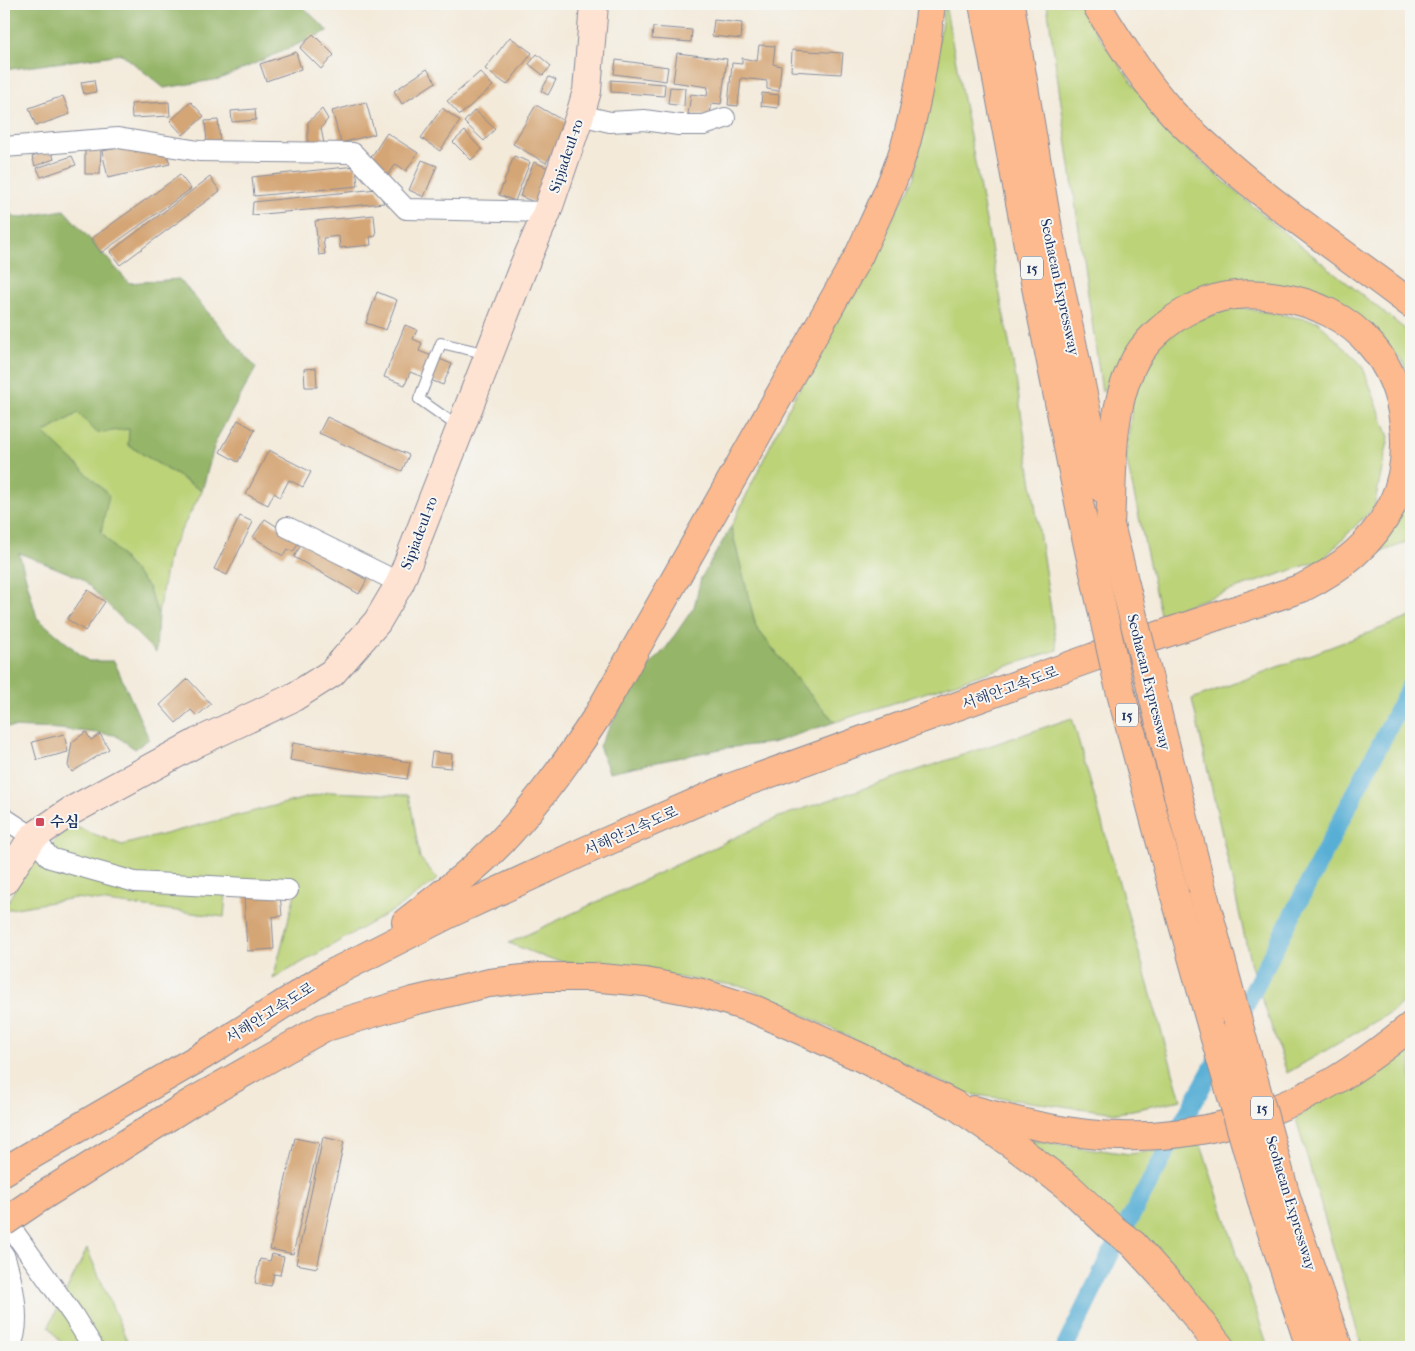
<svg xmlns="http://www.w3.org/2000/svg" width="1415" height="1351" font-family="'IM FELL French Canon','Noto Serif KR',serif">
	<rect width="100%" height="100%" fill="#f6f6f2"/>
	<filter id="ink" filterUnits="userSpaceOnUse"><feTurbulence type="fractalNoise" baseFrequency=".02" numOctaves="2"/><feDisplacementMap in="SourceGraphic" scale="10" xChannelSelector="R" yChannelSelector="G"/><feConvolveMatrix kernelMatrix="1 2 1 2 8 2 1 2 1" color-interpolation-filters="sRGB"/></filter>
	<filter id="wash" filterUnits="userSpaceOnUse"><feTurbulence type="fractalNoise" baseFrequency=".0096" numOctaves="4" result="noise"/><feDisplacementMap in="SourceGraphic" scale="20" xChannelSelector="R" yChannelSelector="G"/><feGaussianBlur stdDeviation="1.12" result="paint"/><feColorMatrix in="noise" values="0 0 0 0 0 0 0 0 0 0 0 0 0 0 0 0 0 1.4 0 .05"/><feComposite in="paint" operator="in"/></filter>
	<g filter="url(#wash)">
		<rect width="100%" height="100%" fill="#f3eada"/>
		<g fill="#bcd378" stroke="#6c816b">
			<polygon points="945,4 1016,379 1057,650 835,722 797,680 756,627 731,527 788,409 915,177"/>
			<polygon points="1047,4 1080,4 1096,32 1169,134 1275,225 1411,334 1411,385 1404,363 1328,296 1241,280 1163,310 1102,392"/>
			<polygon points="1237,307 1317,321 1362,365 1389,437 1374,507 1322,560 1160,614 1126,457 1133,396 1156,334"/>
			<polygon points="78,413 130,429 128,445 202,491 169,553 158,614 148,587 101,532 44,433"/>
			<polygon points="1411,476 1411,541 1381,552"/>
			<polygon points="1411,617 1411,993 1395,1010 1287,1073 1251,966 1192,699"/>
			<polygon points="1072,718 1181,1100 1118,1113 967,1094 746,987 549,959 509,943 779,817"/>
			<polygon points="329,792 409,795 420,858 438,879 399,907 273,979 298,882 226,894 224,917 75,898 4,910 24,871 71,825 122,845"/>
			<polygon points="1411,1029 1411,1347 1362,1347 1296,1119"/>
			<polygon points="1023,1139 1129,1154 1201,1145 1268,1347 1230,1347"/>
			<polygon points="87,1249 130,1347 64,1347 49,1326"/>
		</g>
		<g fill="#95b568" stroke="#587263">
			<polygon points="4,4 300,4 328,31 220,79 164,88 122,54 4,70"/>
			<polygon points="4,207 16,218 64,210 129,283 179,279 256,368 216,440 202,491 128,445 129,429 97,433 78,413 44,433 109,495 101,532 148,587 158,614 156,653 81,578 19,553 37,618 88,661 114,661 149,739 135,749 115,735 60,729 6,727 4,723"/>
			<polygon points="731,527 756,627 797,680 835,722 772,743 725,748 609,772 599,746 637,679 666,648 694,607 701,578"/>
		</g>
		<g fill="none" stroke-linecap="round" stroke-linejoin="round">
			<g stroke="#59afd6" stroke-width="18">
				<polyline points="1236,1024 1411,684"/>
				<polyline points="1065,1347 1111,1253 1221,1052"/>
			</g>
		</g>
		<g id="blocks">
			<g fill="#d4a575">
				<polygon points="714,20 742,23 741,39 712,36"/>
				<polygon points="653,27 692,30 691,42 652,39"/>
				<polygon points="313,34 334,55 321,69 300,48"/>
				<polygon points="510,37 532,53 507,85 485,69"/>
				<polygon points="759,45 775,46 773,64 781,66 779,91 767,89 767,81 741,78 738,106 728,105 732,63 742,64 742,58 757,61"/>
				<polygon points="792,50 843,53 841,74 791,71"/>
				<polygon points="296,52 301,69 266,81 260,64"/>
				<polygon points="677,53 727,59 721,104 711,103 710,117 688,114 691,94 707,96 708,87 673,82"/>
				<polygon points="537,54 551,66 543,75 529,64"/>
				<polygon points="616,60 668,67 666,81 614,74"/>
				<polygon points="427,69 436,82 402,104 394,91"/>
				<polygon points="480,72 493,86 460,115 447,101"/>
				<polygon points="549,77 556,80 548,95 541,91"/>
				<polygon points="94,80 96,92 84,94 81,82"/>
				<polygon points="611,80 665,84 664,96 611,92"/>
				<polygon points="670,87 685,88 684,106 668,104"/>
				<polygon points="762,93 779,95 778,108 761,106"/>
				<polygon points="63,96 70,114 36,126 29,108"/>
				<polygon points="169,102 170,116 132,118 131,104"/>
				<polygon points="191,102 204,116 183,135 170,121"/>
				<polygon points="366,102 375,134 341,143 332,111"/>
				<polygon points="536,105 569,124 546,163 513,144"/>
				<polygon points="442,108 460,121 440,151 421,138"/>
				<polygon points="255,109 256,120 232,122 231,111"/>
				<polygon points="322,109 328,119 321,128 324,144 308,144 308,122"/>
				<polygon points="475,110 495,129 484,141 464,122"/>
				<polygon points="218,120 220,141 207,142 205,121"/>
				<polygon points="465,131 482,150 471,160 453,142"/>
				<polygon points="387,133 418,153 406,171 396,164 388,175 368,162"/>
				<polygon points="133,145 135,152 151,149 167,154 170,164 108,178 102,151"/>
				<polygon points="85,146 101,146 100,174 85,174"/>
				<polygon points="51,150 54,159 35,166 32,157"/>
				<polygon points="72,156 76,165 41,177 37,168"/>
				<polygon points="514,156 530,162 515,201 499,195"/>
				<polygon points="422,160 437,166 424,197 409,190"/>
				<polygon points="534,162 551,169 536,203 520,196"/>
				<polygon points="356,166 358,186 254,196 252,177"/>
				<polygon points="180,175 191,189 101,253 91,239"/>
				<polygon points="210,177 220,191 120,265 110,252"/>
				<polygon points="377,189 384,203 252,215 253,202"/>
				<polygon points="374,215 376,236 370,237 371,245 340,248 339,236 323,238 325,254 319,255 315,221"/>
				<polygon points="377,292 397,300 386,330 366,323"/>
				<polygon points="405,325 417,330 413,339 422,343 419,351 452,364 443,385 410,372 405,385 384,377"/>
				<polygon points="316,368 317,387 305,387 304,369"/>
				<polygon points="327,417 409,455 402,471 319,433"/>
				<polygon points="238,420 255,430 238,462 220,452"/>
				<polygon points="269,450 311,472 303,487 289,480 280,497 274,493 268,505 246,494"/>
				<polygon points="240,516 253,522 227,575 214,569"/>
				<polygon points="265,519 300,541 293,552 288,549 283,556 253,537"/>
				<polygon points="302,543 367,580 359,594 294,557"/>
				<polygon points="88,590 105,602 85,631 67,619"/>
				<polygon points="188,679 211,704 197,716 191,710 176,723 160,705"/>
				<polygon points="86,732 91,740 100,734 109,749 72,772 68,766 72,742"/>
				<polygon points="64,734 68,752 37,760 32,742"/>
				<polygon points="293,743 410,762 407,779 290,760"/>
				<polygon points="432,752 452,754 451,768 430,766"/>
				<polygon points="280,893 282,916 272,917 274,949 247,951 244,895"/>
				<polygon points="323,1137 344,1142 317,1268 296,1264"/>
				<polygon points="295,1138 319,1143 293,1254 270,1249"/>
				<polygon points="272,1254 284,1257 280,1275 274,1274 271,1286 255,1283 260,1259 270,1261"/>
			</g>
		</g>
	</g>
	<g filter="url(#ink)">
		<use href="#blocks" fill-opacity="0" stroke="#878c9c" stroke-width="1"/>
		<g fill="none" stroke-linecap="round" stroke-linejoin="round">
			<defs>
				<polyline id="lane" points="460,428 419,399 441,343 488,354"/>
				<g id="street">
					<polyline points="580,115 610,122 644,120 679,125 704,125 725,118"/>
					<polyline points="4,147 118,138 199,151 353,153 406,209 547,212"/>
					<polyline points="287,527 400,583"/>
					<polyline points="4,818 33,837 50,858 135,882 288,890"/>
					<polyline points="4,1218 73,1315 93,1347"/>
					<path d="M4,1255C12,1279 23,1324 10,1347"/>
				</g>
				<polyline id="secondary" points="4,881 33,837 71,811 198,742 294,697 332,673 377,622 400,583 522,270 547,212 580,115 587,91 594,4"/>
				<g id="highway">
					<polyline points="983,4 1034,277 1085,532"/>
					<polyline points="1010,4 1048,229 1103,489"/>
					<path d="M1096,4C1118,41 1141,77 1169,109C1182,124 1198,138 1213,151C1275,208 1345,253 1411,304"/>
					<polyline points="1200,882 1236,1015"/>
					<polyline points="1175,896 1214,1035"/>
					<path d="M406,922C438,897 472,872 500,843C537,804 569,760 598,715L859,255C876,217 896,179 907,139C919,94 926,49 931,4"/>
					<path d="M974,1110C1021,1123 1070,1135 1119,1136C1194,1139 1269,1118 1334,1081C1361,1065 1386,1046 1411,1026"/>
					<path d="M4,1171L202,1056L329,975L453,912L587,850L729,788L1094,657L1302,588C1341,568 1372,545 1392,505C1415,456 1407,386 1371,345C1348,318 1314,302 1279,297C1250,292 1221,293 1195,307C1169,319 1142,342 1131,368C1109,416 1113,474 1110,525"/>
					<polyline points="41,1197 192,1102 323,1028 413,1001 489,983 540,977 590,977 645,982 702,993 756,1010 860,1057 955,1105 1017,1148 1071,1189 1111,1227 1133,1244 1176,1291 1220,1347"/>
					<polyline points="1287,1200 1338,1347"/>
					<polyline points="1265,1211 1310,1347"/>
				</g>
			</defs>
			<use href="#lane" stroke="#878c9c" stroke-width="12"/>
			<use href="#street" stroke="#878c9c" stroke-width="22"/>
			<use href="#secondary" stroke="#878c9c" stroke-width="30"/>
			<use href="#highway" stroke="#878c9c" stroke-width="30"/>
			<use href="#lane" stroke="#fff" stroke-width="10"/>
			<use href="#street" stroke="#fff" stroke-width="20"/>
			<use href="#secondary" stroke="#fee3d2" stroke-width="28"/>
			<use href="#highway" stroke="#fcba8e" stroke-width="28"/>
			<defs>
				<g id="highway-bridge">
					<polyline points="1110,525 1200,882"/>
					<polyline points="1085,532 1119,686 1175,896"/>
					<polyline points="1236,1015 1287,1200"/>
					<polyline points="1214,1035 1265,1211"/>
					<polyline points="4,1222 41,1197"/>
				</g>
			</defs>
			<use href="#highway-bridge" stroke="#878c9c" stroke-width="30" stroke-linecap="butt"/>
			<use href="#highway-bridge" stroke="#fcba8e" stroke-width="28"/>
		</g>
	</g>
	<rect fill="#d1495b" stroke="#f6f6f2" stroke-width="2" x="35" y="817" width="10" height="10" rx="2.5"/>
	<g text-anchor="middle" stroke-width="4" stroke-linejoin="round" paint-order="stroke">
		<g fill="#f6f6f2" stroke="#5d6b8a" stroke-width="1">
			<rect x="1021" y="256.5" width="22" height="23" rx="4"/>
			<rect x="1116" y="703.5" width="22" height="23" rx="4"/>
			<rect x="1251" y="1096.5" width="22" height="23" rx="4"/>
		</g>
		<g font-size="14" font-weight="bold" fill="#1b2f5e">
			<text x="1032" y="273">15</text>
			<text x="1127" y="720">15</text>
			<text x="1262" y="1113">15</text>
		</g>
		<g font-size="15" fill="#1b2f5e" stroke="#f6f6f2">
			<text transform="translate(566 156) rotate(-71)" y="5">Sipjadeul-ro</text>
			<text transform="translate(1060 287) rotate(78)" y="5">Seohaean Expressway</text>
			<text transform="translate(419 533) rotate(-69)" y="5">Sipjadeul-ro</text>
			<text transform="translate(1149 682) rotate(76)" y="5">Seohaean Expressway</text>
			<text transform="translate(1010 688) rotate(-20)" y="5">서해안고속도로</text>
			<text transform="translate(631 831) rotate(-24)" y="5">서해안고속도로</text>
			<text transform="translate(270 1013) rotate(-32)" y="5">서해안고속도로</text>
			<text transform="translate(1291 1203) rotate(73)" y="5">Seohaean Expressway</text>
		</g>
		<g font-size="15" font-weight="bold" fill="#1b2f5e" stroke="#f6f6f2" text-anchor="start">
			<text x="50" y="827">수심</text>
		</g>
	</g>
	<rect width="1415" height="1351" fill="none" stroke="#f6f6f2" stroke-width="20"/>
</svg>
